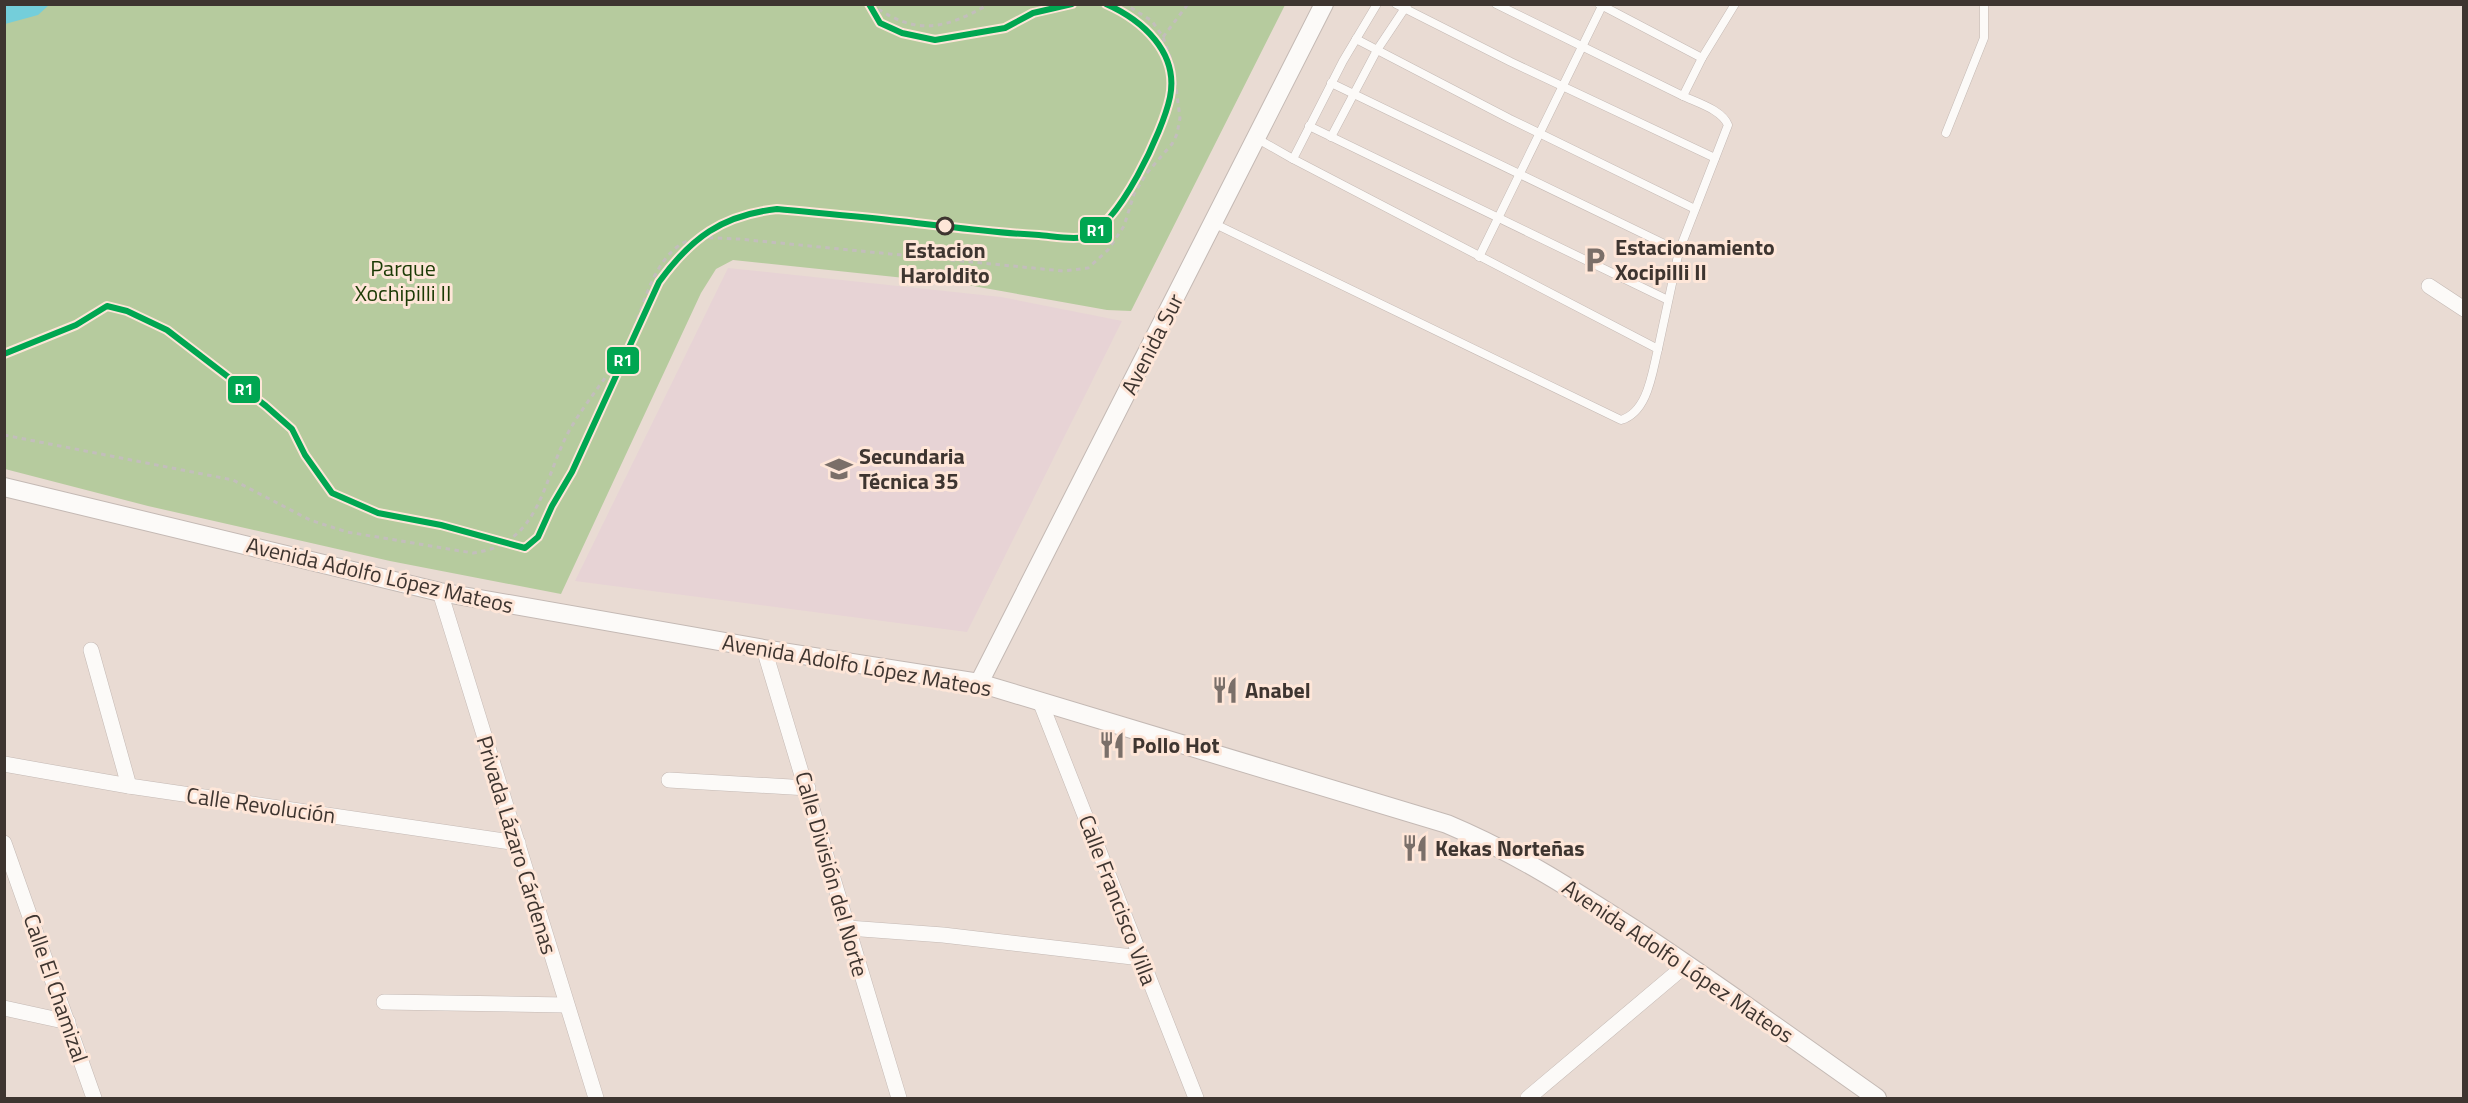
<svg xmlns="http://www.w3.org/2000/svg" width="2468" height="1103" font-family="'Titillium Web',sans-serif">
	<rect width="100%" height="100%" fill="#e9dbd3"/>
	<polygon fill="#e7d3d5" points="728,268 1001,297 1122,321 967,632 575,581"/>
	<polygon fill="#b6cb9e" points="4,5 1285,5 1131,311 1107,310 962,284 733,260 716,269 701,293 561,594 390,561 148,506 5,469"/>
	<polygon fill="#74ceda" points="5,4 49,4 49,5 38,15 5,24"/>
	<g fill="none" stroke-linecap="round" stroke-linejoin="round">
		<defs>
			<g id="service">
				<path d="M1377,4L1343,61L1293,159L1658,349L1679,251L1728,125C1722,110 1698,103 1683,96L1702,58L1735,4"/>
				<polyline points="1396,4 1511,62 1715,158"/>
				<polyline points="1496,4 1683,96"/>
				<polyline points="1599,4 1702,58"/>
				<polyline points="1356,39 1510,119 1695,209"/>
				<polyline points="1331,83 1679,251"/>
				<polyline points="1309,126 1668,300"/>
				<polyline points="1946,133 1984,38 1984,4"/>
				<polyline points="1331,137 1377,50 1407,5"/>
				<polyline points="1256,138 1293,159"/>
				<path d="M1213,223L1621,420C1648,412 1652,373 1658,349"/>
				<polyline points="1479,257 1603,4"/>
			</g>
			<g id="minor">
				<polyline points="2429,286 2464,309"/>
				<polyline points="440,592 596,1098"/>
				<polyline points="764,649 899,1098"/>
				<polyline points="91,650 129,786"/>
				<polyline points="1040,701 1196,1098"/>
				<polyline points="4,764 129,786 518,843"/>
				<polyline points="669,780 808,788"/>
				<polyline points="4,843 94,1098"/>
				<polyline points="848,928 943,935 1141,958"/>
				<polyline points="384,1002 565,1005"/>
				<polyline points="4,1008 68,1022"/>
				<polyline points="1528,1098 1687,964"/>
			</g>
			<g id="tertiary">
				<path d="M4,487L440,592L764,649L979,683L1447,824C1518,854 1570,888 1634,929C1716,983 1796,1041 1877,1098"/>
				<polyline points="979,683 1324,4"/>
			</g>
		</defs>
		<use href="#service" stroke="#c4b9b4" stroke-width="9"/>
		<use href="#minor" stroke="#c4b9b4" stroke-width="16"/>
		<use href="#tertiary" stroke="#c4b9b4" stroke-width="20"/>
		<g stroke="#c3bebc" stroke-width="3" stroke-dasharray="4.5 4.5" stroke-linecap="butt">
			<path d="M871,4C915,36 944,30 989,4"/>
			<polyline points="1163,37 1188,4"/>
			<path d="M4,435L233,480L310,520L347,532L473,553C541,544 542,481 569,431C587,399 612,373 629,339C644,309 649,270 677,247C694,233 719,239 739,239L1063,271L1088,268L1108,250L1124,226L1134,194L1146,174L1172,144L1177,134L1180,118L1173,65L1163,37L1152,21L1125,4"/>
		</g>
		<use href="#service" stroke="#fcfaf8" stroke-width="8"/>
		<use href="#minor" stroke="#fcfaf8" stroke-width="15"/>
		<use href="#tertiary" stroke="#fcfaf8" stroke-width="18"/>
		<defs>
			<g id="rail-1">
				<polyline points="869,4 880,23 902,33 935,40 1005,28 1033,13 1072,4"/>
				<path d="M4,354L76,325L107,306L127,311L167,330L266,406L292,429L305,455L332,493L378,513L441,525L525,548L538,537L552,506L572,472L659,282C691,238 722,215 777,209C818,213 858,216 899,221C946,226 992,233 1039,235C1052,236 1072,240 1084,237C1119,226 1163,131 1170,97C1179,52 1142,20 1106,4"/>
			</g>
		</defs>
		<use href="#rail-1" stroke="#fee6d8" stroke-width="10"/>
		<use href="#rail-1" stroke="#00a651" stroke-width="6"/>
	</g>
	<defs>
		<symbol id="parking-bare" viewBox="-9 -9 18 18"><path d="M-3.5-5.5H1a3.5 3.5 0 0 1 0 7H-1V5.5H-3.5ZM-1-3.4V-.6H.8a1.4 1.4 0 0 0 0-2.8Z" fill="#7a6f69" stroke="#fee6d8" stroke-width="2.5" paint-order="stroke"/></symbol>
		<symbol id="school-bare" viewBox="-9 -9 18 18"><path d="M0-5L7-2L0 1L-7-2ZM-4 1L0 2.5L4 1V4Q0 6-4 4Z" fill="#7a6f69" stroke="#fee6d8" stroke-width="2.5" paint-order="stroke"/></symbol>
		<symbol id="restaurant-bare" viewBox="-9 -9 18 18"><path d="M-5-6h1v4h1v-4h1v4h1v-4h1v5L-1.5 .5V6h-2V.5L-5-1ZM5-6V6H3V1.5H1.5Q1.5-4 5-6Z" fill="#7a6f69" stroke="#fee6d8" stroke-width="2.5" paint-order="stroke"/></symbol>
	</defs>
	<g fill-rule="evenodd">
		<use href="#parking-bare" x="1576" y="241" width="38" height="38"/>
		<use href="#school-bare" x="820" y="450" width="38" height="38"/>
		<use href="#restaurant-bare" x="1206" y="671" width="38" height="38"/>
		<use href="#restaurant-bare" x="1093" y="726" width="38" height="38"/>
		<use href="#restaurant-bare" x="1396" y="829" width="38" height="38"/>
	</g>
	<circle fill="#fee6d8" stroke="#3e3530" stroke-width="3" cx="945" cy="226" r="8"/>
	<g text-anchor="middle" stroke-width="6" stroke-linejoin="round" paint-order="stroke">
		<g font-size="22" font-weight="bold" fill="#3e3530" stroke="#fee6d8" text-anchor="start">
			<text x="1615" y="255">Estacionamiento<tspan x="1615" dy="25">Xocipilli II</tspan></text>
			<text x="859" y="464">Secundaria<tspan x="859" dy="25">Técnica 35</tspan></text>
			<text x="1245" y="698">Anabel</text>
			<text x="1132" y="753">Pollo Hot</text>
			<text x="1435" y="856">Kekas Norteñas</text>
		</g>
		<g font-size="22" font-weight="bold" fill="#3e3530" stroke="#fee6d8">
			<text x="945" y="258">Estacion<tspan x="945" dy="25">Haroldito</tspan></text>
		</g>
		<g font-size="22" fill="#1b3a04" stroke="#fee6d8">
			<text x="403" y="276">Parque<tspan x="403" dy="25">Xochipilli II</tspan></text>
		</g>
		<g font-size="22" fill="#3e3530" stroke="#fee6d8">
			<text transform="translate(1152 344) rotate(-63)" y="8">Avenida Sur</text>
			<text transform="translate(380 575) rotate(13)" y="8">Avenida Adolfo López Mateos</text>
			<text transform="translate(857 665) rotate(10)" y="8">Avenida Adolfo López Mateos</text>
			<text transform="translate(261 805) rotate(8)" y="8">Calle Revolución</text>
			<text transform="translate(517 845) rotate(73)" y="8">Privada Lázaro Cárdenas</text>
			<text transform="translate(832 874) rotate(74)" y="8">Calle División del Norte</text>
			<text transform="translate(1118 900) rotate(69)" y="8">Calle Francisco Villa</text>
			<text transform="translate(1678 961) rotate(34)" y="8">Avenida Adolfo López Mateos</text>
			<text transform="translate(56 988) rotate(71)" y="8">Calle El Chamizal</text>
		</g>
	</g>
	<g stroke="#fee6d8" stroke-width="2">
		<rect x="1079" y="216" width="34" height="28" rx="6" fill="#00a651"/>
		<rect x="606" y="346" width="34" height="29" rx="6" fill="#00a651"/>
		<rect x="227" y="375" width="34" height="29" rx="6" fill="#00a651"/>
	</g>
	<g font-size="16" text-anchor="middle" font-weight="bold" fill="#fff">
		<text x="1096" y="236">R1</text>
		<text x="623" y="366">R1</text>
		<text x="244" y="395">R1</text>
	</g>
	<rect width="2468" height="1103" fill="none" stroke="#3e3530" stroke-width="12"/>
</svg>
